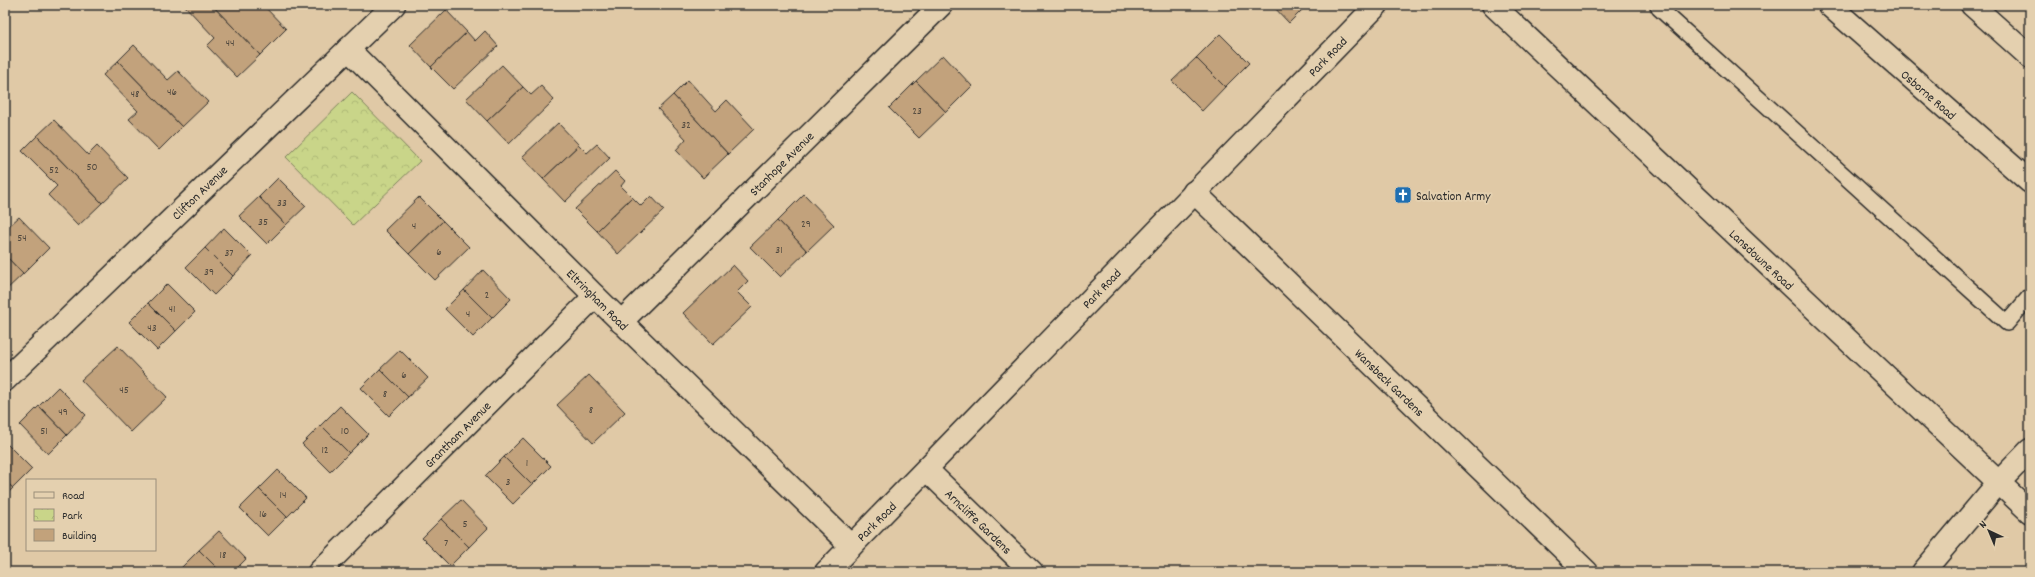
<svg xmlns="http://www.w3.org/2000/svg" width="2035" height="577" font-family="Dekko,sans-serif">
	<defs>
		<pattern id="park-crowns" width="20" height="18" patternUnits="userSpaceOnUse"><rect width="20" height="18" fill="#c9d589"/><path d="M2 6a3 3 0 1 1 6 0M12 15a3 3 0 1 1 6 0" fill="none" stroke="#adb776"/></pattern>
	</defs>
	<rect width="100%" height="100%" fill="#e0c9a6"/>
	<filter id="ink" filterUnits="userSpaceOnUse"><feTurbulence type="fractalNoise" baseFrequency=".025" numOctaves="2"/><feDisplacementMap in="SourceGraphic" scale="8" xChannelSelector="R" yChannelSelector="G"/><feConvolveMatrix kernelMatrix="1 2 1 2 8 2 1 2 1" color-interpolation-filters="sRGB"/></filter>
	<g filter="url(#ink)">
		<polygon fill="url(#park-crowns)" stroke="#7a805a" points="352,92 420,161 353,225 286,157"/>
		<g fill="#c2a27b" stroke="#2b2b2b">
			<polygon points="184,5 212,5 260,55 237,77 207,46 215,38"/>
			<polygon points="212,5 245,5 246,7 263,5 286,29 260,55"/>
			<polygon points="1272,5 1307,5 1289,23"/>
			<polygon points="446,10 467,32 431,67 410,45"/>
			<polygon points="485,31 498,46 453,89 431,67 467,32 475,41"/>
			<polygon points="1220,34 1249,63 1225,87 1196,58"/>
			<polygon points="134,45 168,80 178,71 208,102 182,127 118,61"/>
			<polygon points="943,55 972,86 946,112 916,81"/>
			<polygon points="1196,58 1225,87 1202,111 1172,81"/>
			<polygon points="118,61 182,127 159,150 129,119 138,111 103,75"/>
			<polygon points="502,65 523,87 487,121 466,99"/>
			<polygon points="688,80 716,111 727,100 754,129 728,154 673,95"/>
			<polygon points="916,81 946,112 919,138 889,108"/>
			<polygon points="541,86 554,100 509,144 487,121 523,87 531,95"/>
			<polygon points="673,95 728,154 703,178 676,150 686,139 658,109"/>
			<polygon points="54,120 88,155 97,146 128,178 102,203 37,136"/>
			<polygon points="558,123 579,145 543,179 522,157"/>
			<polygon points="37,136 102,203 78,226 48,195 57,186 22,151"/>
			<polygon points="597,144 610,158 565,202 543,179 579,145 587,153"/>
			<polygon points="615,171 625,181 621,186 632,197 597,231 575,209"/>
			<polygon points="278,178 306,206 286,225 259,197"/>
			<polygon points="804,194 834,225 807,251 778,220"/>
			<polygon points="651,196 664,210 618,254 597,231 632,197 641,206"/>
			<polygon points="259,197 286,225 267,244 239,216"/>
			<polygon points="419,197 443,221 409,254 385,230"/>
			<polygon points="19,217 49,248 23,274 5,255 5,222 9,226"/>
			<polygon points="778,220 807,251 780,277 750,247"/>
			<polygon points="443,221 469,247 435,280 409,254"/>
			<polygon points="224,228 252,256 233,276 205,248"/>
			<polygon points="205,248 233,276 214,295 186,267"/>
			<polygon points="5,255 23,274 5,291"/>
			<polygon points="733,265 748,281 737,292 752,307 713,344 683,313"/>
			<polygon points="483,270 511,299 492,318 464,290"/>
			<polygon points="167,284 195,312 176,331 148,303"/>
			<polygon points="464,290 492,318 473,337 445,309"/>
			<polygon points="148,303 176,331 157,350 129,322"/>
			<polygon points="118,346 167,397 131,432 81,380"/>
			<polygon points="400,350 428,378 408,397 380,369"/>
			<polygon points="380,369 408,397 389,416 361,388"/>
			<polygon points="589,375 625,412 593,443 557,405"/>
			<polygon points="58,387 86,415 67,435 39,406"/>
			<polygon points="39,406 67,435 48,454 20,425"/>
			<polygon points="340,406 368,434 349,453 321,425"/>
			<polygon points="321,425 349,453 330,472 302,444"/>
			<polygon points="523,438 551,466 532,485 504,457"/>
			<polygon points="5,442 32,469 13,488 5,481"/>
			<polygon points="504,457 532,485 513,504 485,476"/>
			<polygon points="278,470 306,498 287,517 259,489"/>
			<polygon points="5,481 13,488 5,496"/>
			<polygon points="259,489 287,517 268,536 240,508"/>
			<polygon points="461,500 488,528 469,547 441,519"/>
			<polygon points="441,519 469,547 450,566 422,538"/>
			<polygon points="219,531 246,559 233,572 221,572 199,550"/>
			<polygon points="199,550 221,572 183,572 180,569"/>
		</g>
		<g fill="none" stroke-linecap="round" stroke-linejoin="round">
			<defs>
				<polyline id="lane" points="1661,5 1659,8 2007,323 2030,296"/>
				<g id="street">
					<polyline points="1493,5 2030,512"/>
					<polyline points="1829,5 2030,182"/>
					<polyline points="1972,5 2030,57"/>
					<polyline points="348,49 595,296 851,546"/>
					<polyline points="1194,192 1587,572"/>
					<polyline points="621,322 941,5"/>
					<polyline points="5,380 394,5"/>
					<polyline points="927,470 1032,572"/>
					<polyline points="319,572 595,296"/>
					<polyline points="1923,572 1999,482 2030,450"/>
				</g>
				<polyline id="secondary" points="826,572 1377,5"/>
			</defs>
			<use href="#lane" stroke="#2b2b2b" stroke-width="18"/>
			<use href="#street" stroke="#2b2b2b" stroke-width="25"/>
			<use href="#secondary" stroke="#2b2b2b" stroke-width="25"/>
			<use href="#lane" stroke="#e4d0af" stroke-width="15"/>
			<use href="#street" stroke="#e4d0af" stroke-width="22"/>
			<use href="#secondary" stroke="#e4d0af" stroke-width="22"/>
		</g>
	</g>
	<defs>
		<symbol id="church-square" viewBox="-11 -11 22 22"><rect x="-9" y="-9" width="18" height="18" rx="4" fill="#1f6fb2" stroke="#e4d0af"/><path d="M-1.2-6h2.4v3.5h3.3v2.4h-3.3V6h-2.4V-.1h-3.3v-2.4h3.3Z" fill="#fff"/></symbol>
	</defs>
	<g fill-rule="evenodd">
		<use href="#church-square" x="1393" y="185" width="20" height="20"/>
	</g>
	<g text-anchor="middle" stroke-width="4" stroke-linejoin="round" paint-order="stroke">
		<g font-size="11" fill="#51493f">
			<text x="230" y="46">44</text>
			<text x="172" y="95">46</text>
			<text x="135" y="97">48</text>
			<text x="917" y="114">23</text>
			<text x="686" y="128">32</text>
			<text x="92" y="170">50</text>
			<text x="54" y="173">52</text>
			<text x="282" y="206">33</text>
			<text x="263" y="225">35</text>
			<text x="806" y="227">29</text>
			<text x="414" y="229">4</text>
			<text x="22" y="241">54</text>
			<text x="779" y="253">31</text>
			<text x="439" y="255">6</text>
			<text x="229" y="256">37</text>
			<text x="209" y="275">39</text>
			<text x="487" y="298">2</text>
			<text x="172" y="312">41</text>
			<text x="468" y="317">4</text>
			<text x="152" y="331">43</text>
			<text x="404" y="378">6</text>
			<text x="124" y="393">45</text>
			<text x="385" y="397">8</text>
			<text x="591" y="413">8</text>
			<text x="63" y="415">49</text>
			<text x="44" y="434">51</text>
			<text x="345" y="434">10</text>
			<text x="325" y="453">12</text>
			<text x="527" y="466">1</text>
			<text x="508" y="485">3</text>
			<text x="283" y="498">14</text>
			<text x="263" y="517">16</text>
			<text x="465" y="527">5</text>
			<text x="446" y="546">7</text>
			<text x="223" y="558">18</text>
		</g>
		<g font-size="13" fill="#2b2b2b" stroke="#e4d0af">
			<text transform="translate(1327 56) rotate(-46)" y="5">Park Road</text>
			<text transform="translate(1929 94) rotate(41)" y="5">Osborne Road</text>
			<text transform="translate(781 163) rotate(-45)" y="5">Stanhope Avenue</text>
			<text transform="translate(199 192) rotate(-44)" y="5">Clifton Avenue</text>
			<text transform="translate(1762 259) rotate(43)" y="5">Lansdowne Road</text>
			<text transform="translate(1101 288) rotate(-46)" y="5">Park Road</text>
			<text transform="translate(598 299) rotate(45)" y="5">Eltringham Road</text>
			<text transform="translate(1390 382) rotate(44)" y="5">Wansbeck Gardens</text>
			<text transform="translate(457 434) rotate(-45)" y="5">Grantham Avenue</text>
			<text transform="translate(876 521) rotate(-45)" y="5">Park Road</text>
			<text transform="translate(979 521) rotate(44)" y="5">Arncliffe Gardens</text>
		</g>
		<g font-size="13" fill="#2b2b2b" stroke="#e4d0af" text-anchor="start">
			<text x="1416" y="200">Salvation Army</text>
		</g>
	</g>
	<rect width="2035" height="577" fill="none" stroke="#e4d0af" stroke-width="20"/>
	<rect x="10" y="10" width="2015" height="557" fill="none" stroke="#2b2b2b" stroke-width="1.5" filter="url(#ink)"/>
	<rect x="26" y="479" width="130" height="72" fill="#e4d0af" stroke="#9a8e7a"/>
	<rect x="34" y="492" width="20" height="6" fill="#e4d0af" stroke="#9a8e7a"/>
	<text x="62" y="499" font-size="12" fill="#2b2b2b">Road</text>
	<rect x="34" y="509" width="20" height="12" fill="url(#park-crowns)" stroke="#9a8e7a"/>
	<text x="62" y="519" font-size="12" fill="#2b2b2b">Park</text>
	<rect x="34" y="529" width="20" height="12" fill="#c2a27b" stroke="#9a8e7a"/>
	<text x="62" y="539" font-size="12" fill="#2b2b2b">Building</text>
	<g transform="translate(1989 531) rotate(316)" stroke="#e4d0af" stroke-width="3" paint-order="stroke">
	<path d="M0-3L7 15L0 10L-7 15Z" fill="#2b2b2b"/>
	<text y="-6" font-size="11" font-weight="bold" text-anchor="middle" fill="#2b2b2b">N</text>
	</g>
</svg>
